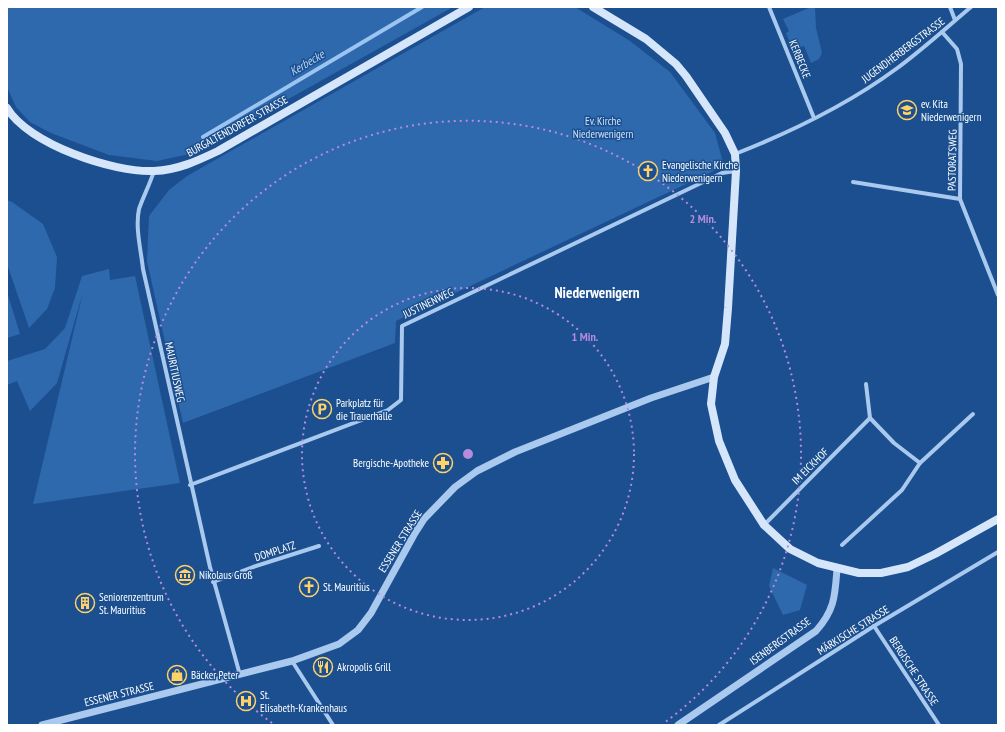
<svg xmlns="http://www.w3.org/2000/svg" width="1005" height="732" font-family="'PT Sans Narrow',sans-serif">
	<rect width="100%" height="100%" fill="#1b4f8f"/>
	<g fill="#2e69ad">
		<polygon points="7,7 453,7 190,154 157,161 109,155 51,133 30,122 16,107 7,87"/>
		<polygon points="485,7 575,7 630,41 670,72 715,133 724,166 396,321 395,343 183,423 147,261 149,216 169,190 187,176"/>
		<polygon points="811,7 815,7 816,28 822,53 819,59 811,63 804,46 793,50 786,33 789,31 783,19"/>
		<polygon points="7,200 12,202 43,224 57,257 55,288 47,309 29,328 7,264"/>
		<polygon points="109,269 110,280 135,276 180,483 33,504 83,292 57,383 30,411 17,381 7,385 7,361 45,349 65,328 82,276"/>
		<polygon points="7,292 20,334 7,338"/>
		<polygon points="773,568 807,585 800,610 783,615 769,586"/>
	</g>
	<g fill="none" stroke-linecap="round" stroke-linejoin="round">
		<polyline stroke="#9cc4f0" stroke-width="4" points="203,137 422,7"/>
		<g stroke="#a9c9ee" stroke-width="4">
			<polyline points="769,7 814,118"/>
			<polyline points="950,7 955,20"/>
			<polyline points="942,32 957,49 961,64 960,199 998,295"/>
			<path d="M735,154C791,132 847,105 896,69C922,50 946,28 971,7"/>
			<path d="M154,171C150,184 143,197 139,209C135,228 141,250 143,269L210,567L240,675"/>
			<polyline points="853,182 960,199"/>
			<polyline points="866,384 870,418"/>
			<polyline points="920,463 973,414"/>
			<polyline points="190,485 388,410 401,400 402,326 722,173 736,171"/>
			<polyline points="764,525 870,418 894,443 920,463 902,490 842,545"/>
			<polyline points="213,582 253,567 319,546"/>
			<polyline points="874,626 939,725"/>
			<polyline points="292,661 333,725"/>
			<polyline points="719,725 874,626 998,552"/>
		</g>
		<g stroke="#a9c9ee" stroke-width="7">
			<polyline points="42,725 292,661 339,644 358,630 371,613 415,533 424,519 455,487 477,471 515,452 651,398 714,377"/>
			<path d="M678,725L816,631C835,610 835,595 837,569"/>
		</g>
		<g stroke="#d6e6fa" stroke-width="8">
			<polyline points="593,7 646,39 676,64 686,76 725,133 735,154 736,171 728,308 725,344 714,377 711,404 719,441 735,480 764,525 790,549 818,563 859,573 881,573 908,567 935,554 998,519"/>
			<path d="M7,108C28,144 114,173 154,171C178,170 197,161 218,151L469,7"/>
		</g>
	</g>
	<g fill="none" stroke="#b68bdc" stroke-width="2" stroke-dasharray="2 4">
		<circle cx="468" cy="454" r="166"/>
		<path d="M272 723A333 333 0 1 1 664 723"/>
	</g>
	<defs>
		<symbol id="school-ring" viewBox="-11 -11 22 22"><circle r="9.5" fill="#1b4f8f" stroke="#ffd166" stroke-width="1.5"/><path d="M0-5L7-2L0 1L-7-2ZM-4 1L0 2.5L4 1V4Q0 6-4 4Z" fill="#ffd166"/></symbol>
		<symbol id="church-ring" viewBox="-11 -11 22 22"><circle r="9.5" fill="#1b4f8f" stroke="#ffd166" stroke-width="1.5"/><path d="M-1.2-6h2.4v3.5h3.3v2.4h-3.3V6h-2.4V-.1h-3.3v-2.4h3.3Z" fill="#ffd166"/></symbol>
		<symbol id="parking-ring" viewBox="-11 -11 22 22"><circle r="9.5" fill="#1b4f8f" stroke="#ffd166" stroke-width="1.5"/><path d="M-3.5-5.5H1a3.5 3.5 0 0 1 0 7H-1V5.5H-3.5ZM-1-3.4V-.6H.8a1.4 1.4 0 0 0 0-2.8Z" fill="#ffd166"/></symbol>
		<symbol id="pharmacy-ring" viewBox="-11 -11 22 22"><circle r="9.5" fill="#1b4f8f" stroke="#ffd166" stroke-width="1.5"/><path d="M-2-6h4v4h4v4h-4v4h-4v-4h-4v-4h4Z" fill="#ffd166"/></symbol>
		<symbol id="museum-ring" viewBox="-11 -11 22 22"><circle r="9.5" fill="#1b4f8f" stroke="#ffd166" stroke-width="1.5"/><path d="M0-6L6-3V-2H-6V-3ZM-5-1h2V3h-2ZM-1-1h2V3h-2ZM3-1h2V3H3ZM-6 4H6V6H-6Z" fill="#ffd166"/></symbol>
		<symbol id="building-ring" viewBox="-11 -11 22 22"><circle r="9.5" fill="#1b4f8f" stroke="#ffd166" stroke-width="1.5"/><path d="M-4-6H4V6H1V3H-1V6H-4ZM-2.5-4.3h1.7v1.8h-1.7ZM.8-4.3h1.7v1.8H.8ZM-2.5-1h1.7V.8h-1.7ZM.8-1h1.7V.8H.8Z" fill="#ffd166"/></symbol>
		<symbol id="restaurant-ring" viewBox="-11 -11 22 22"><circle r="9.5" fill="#1b4f8f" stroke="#ffd166" stroke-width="1.5"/><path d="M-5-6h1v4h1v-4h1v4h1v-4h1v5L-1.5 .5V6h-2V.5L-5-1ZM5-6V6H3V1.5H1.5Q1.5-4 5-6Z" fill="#ffd166"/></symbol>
		<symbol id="shop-ring" viewBox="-11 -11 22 22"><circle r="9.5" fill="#1b4f8f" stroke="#ffd166" stroke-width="1.5"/><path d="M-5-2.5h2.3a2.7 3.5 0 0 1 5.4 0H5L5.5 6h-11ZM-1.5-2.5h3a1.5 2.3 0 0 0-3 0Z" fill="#ffd166"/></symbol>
		<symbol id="hospital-ring" viewBox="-11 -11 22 22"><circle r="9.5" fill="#1b4f8f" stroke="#ffd166" stroke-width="1.5"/><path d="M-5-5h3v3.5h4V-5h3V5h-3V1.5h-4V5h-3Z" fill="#ffd166"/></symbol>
	</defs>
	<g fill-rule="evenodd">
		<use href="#school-ring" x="896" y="99" width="22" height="22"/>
		<use href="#church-ring" x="637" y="160" width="22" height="22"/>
		<use href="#parking-ring" x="311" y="398" width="22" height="22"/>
		<use href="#pharmacy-ring" x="432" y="452" width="22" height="22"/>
		<use href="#museum-ring" x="174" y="564" width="22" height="22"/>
		<use href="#church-ring" x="298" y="576" width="22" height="22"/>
		<use href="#building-ring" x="74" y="592" width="22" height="22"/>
		<use href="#restaurant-ring" x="312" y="656" width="22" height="22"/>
		<use href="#shop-ring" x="166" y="664" width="22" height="22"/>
		<use href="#hospital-ring" x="235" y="690" width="22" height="22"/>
	</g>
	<g text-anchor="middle" stroke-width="3" stroke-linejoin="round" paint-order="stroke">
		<g font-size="11" fill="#fff" stroke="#1b4f8f">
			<text transform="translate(903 50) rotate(-37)" y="4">JUGENDHERBERGSTRASSE</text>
			<text transform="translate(800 59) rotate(68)" y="4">KERBECKE</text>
			<text transform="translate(237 126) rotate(-29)" y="4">BURGALTENDORFER STRASSE</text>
			<text transform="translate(952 160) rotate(-89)" y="4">PASTORATSWEG</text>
			<text transform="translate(428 303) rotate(-26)" y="4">JUSTINENWEG</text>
			<text transform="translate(175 372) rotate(78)" y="4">MAURITIUSWEG</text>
			<text transform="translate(810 466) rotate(-45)" y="4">IM EICKHOF</text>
			<text transform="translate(400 541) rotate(-58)" y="4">ESSENER STRASSE</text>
			<text transform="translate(275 551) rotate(-18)" y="4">DOMPLATZ</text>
			<text transform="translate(853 630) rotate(-32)" y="4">MÄRKISCHE STRASSE</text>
			<text transform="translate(780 641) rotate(-36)" y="4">ISENBERGSTRASSE</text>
			<text transform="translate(914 671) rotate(57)" y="4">BERGISCHE STRASSE</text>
			<text transform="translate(119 694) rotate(-14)" y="4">ESSENER STRASSE</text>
		</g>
		<g font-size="11" fill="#fff" stroke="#1b4f8f" text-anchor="start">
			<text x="921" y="108">ev. Kita<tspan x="921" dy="13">Niederwenigern</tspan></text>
			<text x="662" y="169">Evangelische Kirche<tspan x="662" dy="13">Niederwenigern</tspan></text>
			<text x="336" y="407">Parkplatz für<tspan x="336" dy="13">die Trauerhalle</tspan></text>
			<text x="429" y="467" text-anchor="end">Bergische-Apotheke</text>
			<text x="199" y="579">Nikolaus Groß</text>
			<text x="323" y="591">St. Mauritius</text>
			<text x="99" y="601">Seniorenzentrum<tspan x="99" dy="13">St. Mauritius</tspan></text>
			<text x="337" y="671">Akropolis Grill</text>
			<text x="191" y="679">Bäcker Peter</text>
			<text x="260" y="699">St.<tspan x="260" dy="13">Elisabeth-Krankenhaus</tspan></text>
		</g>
		<g font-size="11" fill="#cfe3fa" stroke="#1b4f8f">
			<text x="603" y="125">Ev. Kirche<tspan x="603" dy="13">Niederwenigern</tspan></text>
		</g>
		<g font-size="12" font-style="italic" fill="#b5d3f5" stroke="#1b4f8f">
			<text transform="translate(307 63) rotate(-31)" y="4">Kerbecke</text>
		</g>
		<g font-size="15" font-weight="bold" fill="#fff" stroke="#1b4f8f">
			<text x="597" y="298">Niederwenigern</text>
		</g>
	</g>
	<circle cx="468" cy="454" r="6" fill="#b68bdc" stroke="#1b4f8f" stroke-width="2"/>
	<g font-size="12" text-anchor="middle" font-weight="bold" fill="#b68bdc" stroke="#1b4f8f" stroke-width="3" stroke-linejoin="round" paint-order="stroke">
		<text x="703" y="223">2 Min.</text>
		<text x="585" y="341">1 Min.</text>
	</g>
	<rect width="1005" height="732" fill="none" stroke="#ffffff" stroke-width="16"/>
</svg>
